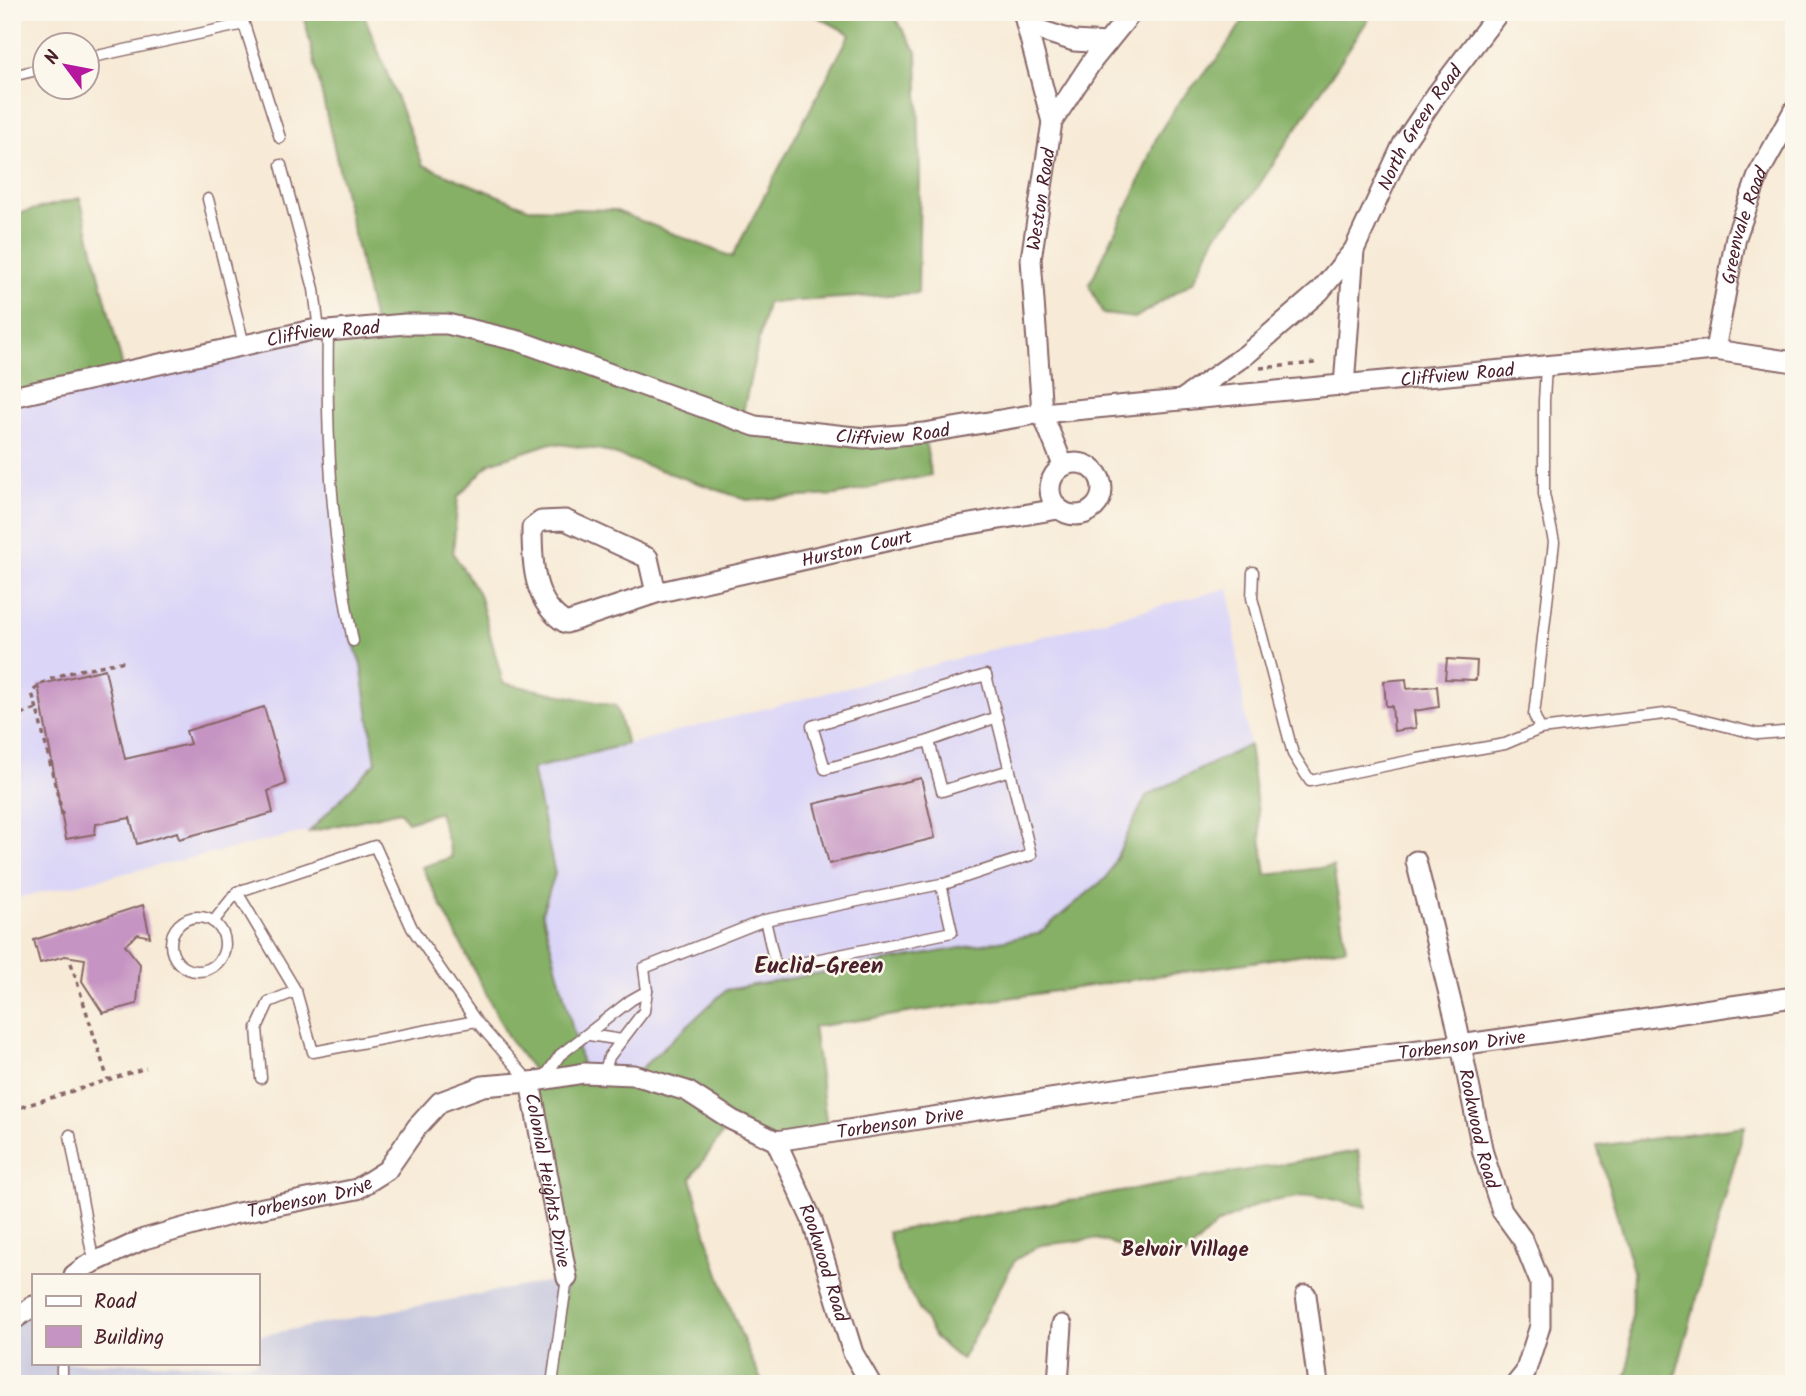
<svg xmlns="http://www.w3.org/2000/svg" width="1806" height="1396" font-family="Kalam,sans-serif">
	<rect width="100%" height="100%" fill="#fbf7ec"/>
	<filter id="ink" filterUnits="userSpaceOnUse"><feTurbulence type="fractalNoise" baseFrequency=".0143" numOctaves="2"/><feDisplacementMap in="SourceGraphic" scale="14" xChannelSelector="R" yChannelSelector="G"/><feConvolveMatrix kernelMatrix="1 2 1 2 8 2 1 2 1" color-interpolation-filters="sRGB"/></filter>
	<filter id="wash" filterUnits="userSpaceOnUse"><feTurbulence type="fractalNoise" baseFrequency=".00686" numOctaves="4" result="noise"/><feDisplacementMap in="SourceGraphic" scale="28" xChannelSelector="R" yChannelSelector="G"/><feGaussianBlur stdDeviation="1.57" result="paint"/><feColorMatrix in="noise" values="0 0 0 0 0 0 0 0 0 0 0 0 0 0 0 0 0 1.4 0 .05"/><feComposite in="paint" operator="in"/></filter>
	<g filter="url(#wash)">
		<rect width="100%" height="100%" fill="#f7ead6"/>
		<g fill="#dbd6f7">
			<polygon points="328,331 450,799 12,899 12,397"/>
			<polygon points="1229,588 1249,745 1146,796 1107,877 1037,934 726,990 634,1075 584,1073 542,912 555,874 532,769"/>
		</g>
		<polygon fill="#c1c2dd" points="567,1278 552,1384 12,1384 12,1321 33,1306 33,1363 257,1363 257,1336"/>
		<g fill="#86b066" stroke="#686848" stroke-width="2">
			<path d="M303,12H363L423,165L528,208L614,210L732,257L850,34L809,12H891L917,52L920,175L918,293L767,303L741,421L924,433L931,475L836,495L747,500L602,450L551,443L490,463L458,497L453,553L479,594L503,683L616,706L627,744L532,769L555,874L542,912L584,1072L634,1075L726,990L1038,934L1107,877L1146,796L1249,745L1266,875L1333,866L1346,948L813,1027L828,1133L776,1141L732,1120L691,1178C709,1249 731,1318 763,1384H552L567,1278L530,1082L541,1080L509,1039L422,867L452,857L439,812L408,822L400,811L309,832L376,762L361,665L353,641L337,558L328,331L375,326Z"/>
			<polygon points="1249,12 1373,12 1254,193 1216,235 1194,281 1135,318 1103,314 1089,285 1137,187 1157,136 1179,102 1219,57"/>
			<polygon points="80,198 124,372 12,397 12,215"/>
			<polygon points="1745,1126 1673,1384 1622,1384 1629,1369 1633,1271 1597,1146"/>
			<polygon points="1358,1151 1367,1207 1312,1195 1261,1203 1217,1224 1185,1255 1151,1260 1135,1250 1096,1239 1041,1245 1015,1260 961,1360 936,1339 899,1273 888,1232"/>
		</g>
		<g id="blocks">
			<g fill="#c694c2">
				<polygon points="1447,659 1477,661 1476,680 1445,679"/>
				<polygon points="105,669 125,759 190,744 186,731 264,707 286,784 268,791 273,813 179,839 177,832 137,844 130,818 96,824 95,834 66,839 38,685"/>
				<polygon points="1406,679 1407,689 1437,686 1439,707 1414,711 1416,728 1394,731 1392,706 1386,706 1384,681"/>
				<polygon points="921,778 935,838 829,864 814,804"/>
				<polygon points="143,905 150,937 138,934 125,945 140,964 137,1004 103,1013 82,981 85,959 65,956 40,963 34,940"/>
			</g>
		</g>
	</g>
	<g filter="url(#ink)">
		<use href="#blocks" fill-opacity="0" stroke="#876667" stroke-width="2"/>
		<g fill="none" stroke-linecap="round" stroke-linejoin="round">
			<defs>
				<g id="service">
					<polyline points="88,58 244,24 280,138"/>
					<polyline points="12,76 46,68"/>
					<polyline points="281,165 314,289 319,331"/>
					<polyline points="208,199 244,345"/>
					<path d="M328,331C326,437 331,537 353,641"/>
					<polyline points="1546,366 1544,401 1544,494 1554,542 1534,715 1540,729 1673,713 1758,734 1794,731"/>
					<polyline points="1253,572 1252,598 1293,754 1310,781 1418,759 1505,744 1540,729"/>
					<polyline points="929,741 997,717"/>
					<polyline points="941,885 1031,855 986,675 812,726 825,769 929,741 942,791 1010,770"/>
					<circle cx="198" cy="944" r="27"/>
					<polyline points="213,922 237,892"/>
					<polyline points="476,1021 412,928 375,846 237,892 296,991 313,1052 476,1021 530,1082"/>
					<polyline points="589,1035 622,1040"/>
					<polyline points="604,1074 609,1057 644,1011 647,991 644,968 765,920 941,884 952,932 776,968 765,920"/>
					<polyline points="261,1078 257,1028 269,1002 296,991"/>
					<polyline points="544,1078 560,1055 631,1000 647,991"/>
					<polyline points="70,1135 91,1248 96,1261"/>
					<polyline points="62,1367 62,1384"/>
					<polyline points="552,1384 567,1278"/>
				</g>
				<g id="minor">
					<polyline points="1023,12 1052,122"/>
					<polyline points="1027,26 1074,41 1107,43"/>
					<path id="s1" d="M1715,350L1736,237L1759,173L1794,110"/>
					<polyline points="1344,386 1354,250"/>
					<path id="s2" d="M12,397L312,330L328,331L405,324H447L519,341L755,426L864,438L924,433L1042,413L1715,350L1794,362"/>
					<path id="s3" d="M1184,398L1247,354L1320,291L1354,250L1403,144L1436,95L1499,12"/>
					<circle cx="1076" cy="489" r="26"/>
					<path id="s4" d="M1063,465L1042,413L1031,259L1052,122L1093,60L1132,12"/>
					<path id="s5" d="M656,593L648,558L565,520L541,521L532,528C532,562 533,604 566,623L656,593L935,530L1058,509"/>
					<path id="s6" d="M1416,861L1457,1026L1483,1153L1502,1211L1523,1240L1540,1282V1326L1525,1373L1516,1384"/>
					<path id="s7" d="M530,1082L567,1278"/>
					<path id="s8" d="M776,1141L812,1220L853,1353L871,1384"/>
					<path id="s9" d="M74,1275L86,1266L144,1239L233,1214L357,1189L387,1170L417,1127L440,1102L483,1086L530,1082L584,1073L634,1075L687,1091L732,1120L776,1141L1174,1080L1460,1045L1794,997"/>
					<polyline points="1306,1295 1318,1384"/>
					<polyline points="12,1321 33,1306"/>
					<polyline points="1058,1384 1062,1325"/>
				</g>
			</defs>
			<use href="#service" stroke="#876667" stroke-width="13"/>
			<use href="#minor" stroke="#876667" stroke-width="23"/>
			<g stroke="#876667" stroke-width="3.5" stroke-dasharray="5 5" stroke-linecap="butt">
				<polyline points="1260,368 1316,363"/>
				<path d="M37,709L32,693C46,672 100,667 125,661"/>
				<polyline points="12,717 37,709 63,817"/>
				<polyline points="71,963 108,1080"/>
				<polyline points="12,1110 146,1068"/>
			</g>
			<use href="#service" stroke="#fff" stroke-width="10"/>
			<use href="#minor" stroke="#fff" stroke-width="19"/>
		</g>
	</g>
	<g text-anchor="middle" stroke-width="5" stroke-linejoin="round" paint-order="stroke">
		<g font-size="19" fill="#4a1f2b" stroke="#fbf7ec">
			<text dy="7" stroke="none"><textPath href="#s3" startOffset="366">North Green Road</textPath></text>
			<text dy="7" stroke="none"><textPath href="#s4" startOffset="271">Weston Road</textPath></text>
			<text dy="7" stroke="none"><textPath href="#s1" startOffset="128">Greenvale Road</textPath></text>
			<text dy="7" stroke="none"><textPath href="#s2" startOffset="318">Cliffview Road</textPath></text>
			<text dy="7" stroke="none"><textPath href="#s2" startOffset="1474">Cliffview Road</textPath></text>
			<text dy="7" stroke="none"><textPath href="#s2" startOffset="906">Cliffview Road</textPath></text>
			<text dy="7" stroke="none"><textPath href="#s5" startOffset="569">Hurston Court</textPath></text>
			<text dy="7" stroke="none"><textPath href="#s9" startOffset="1468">Torbenson Drive</textPath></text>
			<text dy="7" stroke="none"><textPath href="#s9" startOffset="901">Torbenson Drive</textPath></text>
			<text dy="7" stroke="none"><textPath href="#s6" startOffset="275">Rookwood Road</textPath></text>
			<text dy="7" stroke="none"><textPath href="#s7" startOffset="100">Colonial Heights Drive</textPath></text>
			<text dy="7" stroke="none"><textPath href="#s9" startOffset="250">Torbenson Drive</textPath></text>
			<text dy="7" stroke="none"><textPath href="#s8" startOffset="131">Rookwood Road</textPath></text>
		</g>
		<g font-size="21" font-weight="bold" fill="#4a1f2b" stroke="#fbf7ec">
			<text x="1185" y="1256">Belvoir Village</text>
		</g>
		<g font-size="23" font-weight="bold" fill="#4a1f2b" stroke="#fbf7ec">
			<text x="819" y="973">Euclid-Green</text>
		</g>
	</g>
	<rect width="1806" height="1396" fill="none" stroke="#fbf7ec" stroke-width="42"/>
	<rect x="32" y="1274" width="228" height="91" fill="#fbf7ec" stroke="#b4a19f" stroke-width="2"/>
	<rect x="46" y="1296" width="35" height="10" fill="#ffffff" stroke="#b4a19f" stroke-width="2"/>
	<text x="94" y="1308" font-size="21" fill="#4a1f2b">Road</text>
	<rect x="46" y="1326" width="35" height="21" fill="#c694c2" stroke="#b4a19f" stroke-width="2"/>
	<text x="94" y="1344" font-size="21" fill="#4a1f2b">Building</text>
	<g transform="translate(66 66) rotate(302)"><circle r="33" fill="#fbf7ec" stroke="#b4a19f" stroke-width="2"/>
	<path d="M0-5L12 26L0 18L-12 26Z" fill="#b5179e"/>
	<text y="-10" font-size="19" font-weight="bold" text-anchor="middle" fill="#4a1f2b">N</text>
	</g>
</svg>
